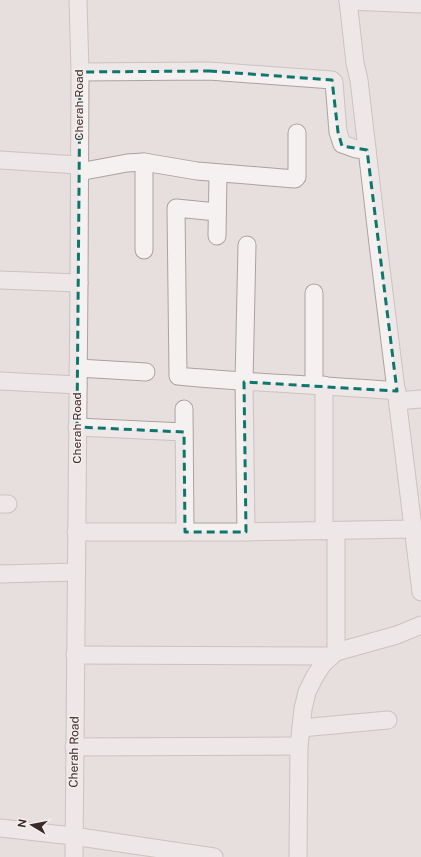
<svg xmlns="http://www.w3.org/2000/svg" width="421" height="857" font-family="'Public Sans',sans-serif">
	<rect width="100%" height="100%" fill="#e6dfde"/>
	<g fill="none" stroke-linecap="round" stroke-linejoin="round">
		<defs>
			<g id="minor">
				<polyline points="348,0 355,63 359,80 378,244 421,592"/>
				<polyline points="348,1 421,4"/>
				<polyline points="80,72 209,71 332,80 334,82 338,132 342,144 356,149 367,150"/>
				<polyline points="0,160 78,165"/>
				<polyline points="79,172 127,163 144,162 197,171 295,179 297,177 297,133"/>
				<path d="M217,212L176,208L178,376C251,383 324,385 397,391"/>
				<polyline points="217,236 218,173"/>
				<polyline points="144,250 144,162"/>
				<polyline points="0,280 79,283"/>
				<polyline points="314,293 314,384"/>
				<polyline points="78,368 146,372"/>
				<polyline points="0,381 78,385"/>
				<polyline points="324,385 324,531"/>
				<polyline points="398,401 421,399"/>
				<polyline points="184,409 185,532"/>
				<polyline points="77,427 184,432"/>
				<polyline points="0,504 8,504"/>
				<polyline points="76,532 246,532 414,529"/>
				<polyline points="246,532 244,382 247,245"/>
				<polyline points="0,574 76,572"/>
				<polyline points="336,652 336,531"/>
				<polyline points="75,655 331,656"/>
				<polyline points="301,728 388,720"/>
				<polyline points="74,747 299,746"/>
				<polyline points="0,828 73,836 214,857"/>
				<polyline points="74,857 79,283 80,72 78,0"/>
				<polyline points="298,857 299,746 303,709 307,692 315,676 323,664 336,652 397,635 421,625"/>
			</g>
		</defs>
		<use href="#minor" stroke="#aca1a0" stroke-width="19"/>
		<use href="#minor" stroke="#f5f1f1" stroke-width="17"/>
	</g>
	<path d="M0 0H421V857H0ZM209,71L332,80L338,132L342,146L367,150L397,391L244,382L246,532H185L184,432L77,427L80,72Z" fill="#e6dfde" fill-opacity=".55" fill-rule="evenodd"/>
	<path fill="none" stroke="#0f766e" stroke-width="3" stroke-dasharray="8 5" stroke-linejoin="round" d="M209,71L332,80L338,132L342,146L367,150L397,391L244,382L246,532H185L184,432L77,427L80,72Z"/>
	<g text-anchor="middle" stroke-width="3" stroke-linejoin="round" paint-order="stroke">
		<g font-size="12" fill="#3c2a29" stroke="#f4eeee">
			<text transform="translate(79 105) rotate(-90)" y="4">Cherah Road</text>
			<text transform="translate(77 428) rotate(-90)" y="4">Cherah Road</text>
			<text transform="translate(74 752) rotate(-89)" y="4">Cherah Road</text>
		</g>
	</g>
	<g transform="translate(32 825) rotate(280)" stroke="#f4eeee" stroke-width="3" paint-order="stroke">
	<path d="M0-3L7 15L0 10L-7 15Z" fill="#3c2a29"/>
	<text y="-6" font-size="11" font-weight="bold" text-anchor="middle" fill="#3c2a29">N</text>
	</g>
</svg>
